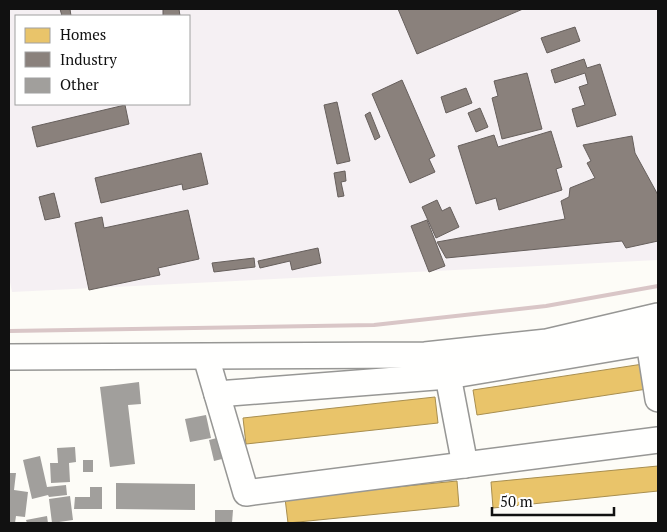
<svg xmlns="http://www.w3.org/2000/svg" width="667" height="532" font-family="'PT Serif',serif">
	<rect width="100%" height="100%" fill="#fdfcf7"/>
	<path fill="#f5f0f3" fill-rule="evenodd" d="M9,9H658V260L12,292L9,277ZM16,16H189V104H16Z"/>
	<g fill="#e9c46a" stroke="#a88e4f">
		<polygon points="643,364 647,389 477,415 473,390"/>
		<polygon points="435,397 438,423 246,444 243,418"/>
		<polygon points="658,466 658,491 493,508 491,482"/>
		<polygon points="457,481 459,506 288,523 285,498"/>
	</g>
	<g fill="#8a817c" stroke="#665f5c">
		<polygon points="60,9 70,9 71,16 62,16"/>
		<polygon points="163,9 179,9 180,16 163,16"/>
		<polygon points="398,9 523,9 417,54"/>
		<polygon points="575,27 580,41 547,53 541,38"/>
		<polygon points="584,59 587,68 600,64 616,115 577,127 572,109 585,105 579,87 588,84 585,73 555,83 551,70"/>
		<polygon points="527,73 542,129 502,139 492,98 498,96 494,81"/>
		<polygon points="402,80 435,156 429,159 435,172 410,183 372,94"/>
		<polygon points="466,88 472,103 446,113 441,97"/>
		<polygon points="337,102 350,161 337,164 324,105"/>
		<polygon points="125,105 129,124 37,147 32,127"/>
		<polygon points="480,108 488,127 476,132 468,113"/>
		<polygon points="370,112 380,137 375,140 365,115"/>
		<polygon points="551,131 562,167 556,169 562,190 499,210 496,198 476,204 458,146 494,135 498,147"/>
		<polygon points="632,136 635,153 658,195 658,241 626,248 622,241 446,258 437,242 565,219 561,201 569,197 570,188 595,178 587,163 591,161 583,145"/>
		<polygon points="201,153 208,184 183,190 182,184 101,203 95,178"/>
		<polygon points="345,171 346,181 341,182 344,196 338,197 334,173"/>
		<polygon points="54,193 60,217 45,220 39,197"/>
		<polygon points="437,200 442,211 450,207 459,227 436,238 422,207"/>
		<polygon points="188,210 199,259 158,268 160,275 89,290 75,223 102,217 104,228"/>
		<polygon points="427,220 445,266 429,272 411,226"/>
		<polygon points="318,248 321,263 292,270 290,261 260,268 258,261"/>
		<polygon points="254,258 255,267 214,272 212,263"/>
	</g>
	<g fill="#a19f9c">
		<polygon points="139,382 141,404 128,405 135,464 110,467 100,387"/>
		<polygon points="206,415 211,438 190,442 185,419"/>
		<polygon points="225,436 230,457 214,461 209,440"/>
		<polygon points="75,447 76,462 69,463 70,482 51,483 50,463 58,463 57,448"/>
		<polygon points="40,456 47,487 66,485 67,495 49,497 48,495 32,499 23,460"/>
		<rect x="83" y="460" width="10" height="12"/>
		<polygon points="9,473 16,473 14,490 28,492 25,517 16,516 15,523 9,523"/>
		<polygon points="116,483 195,484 195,510 116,509"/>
		<polygon points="90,487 102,487 102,509 74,509 75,497 90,497"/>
		<polygon points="70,496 73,520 52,523 49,499"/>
		<polygon points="215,510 233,510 232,523 215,523"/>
		<polygon points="47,516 48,523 27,523 26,520"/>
	</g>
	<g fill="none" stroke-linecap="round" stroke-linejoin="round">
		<defs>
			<g id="minor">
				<polyline points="655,326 649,342 658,399"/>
				<polyline points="9,357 425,355 547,342 658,316"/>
				<polyline points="206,357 246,493 658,440"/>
				<polyline points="448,376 465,465"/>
				<polyline points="217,394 448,376 649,342"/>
			</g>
		</defs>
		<use href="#minor" stroke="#979795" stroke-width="28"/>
		<use href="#minor" stroke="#fffffe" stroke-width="25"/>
		<polyline stroke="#d9c6c7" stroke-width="4" points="9,331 374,325 546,306 658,286"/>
	</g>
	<rect width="667" height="532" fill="none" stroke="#111111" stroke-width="20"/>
	<rect x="15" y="15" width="175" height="90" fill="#ffffff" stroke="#a0a0a0"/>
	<rect x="25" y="28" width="25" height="15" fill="#e9c46a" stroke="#a0a0a0"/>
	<text x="60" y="40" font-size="15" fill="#111111">Homes</text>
	<rect x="25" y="52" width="25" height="15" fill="#8a817c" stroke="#a0a0a0"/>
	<text x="60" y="65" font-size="15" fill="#111111">Industry</text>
	<rect x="25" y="78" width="25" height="15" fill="#a19f9c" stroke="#a0a0a0"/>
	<text x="60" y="90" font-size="15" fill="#111111">Other</text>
	<path d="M492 507v8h122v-8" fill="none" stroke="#111111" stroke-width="2.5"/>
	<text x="500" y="507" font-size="15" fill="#111111" stroke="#ffffff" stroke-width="4" paint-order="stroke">50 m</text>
</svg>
